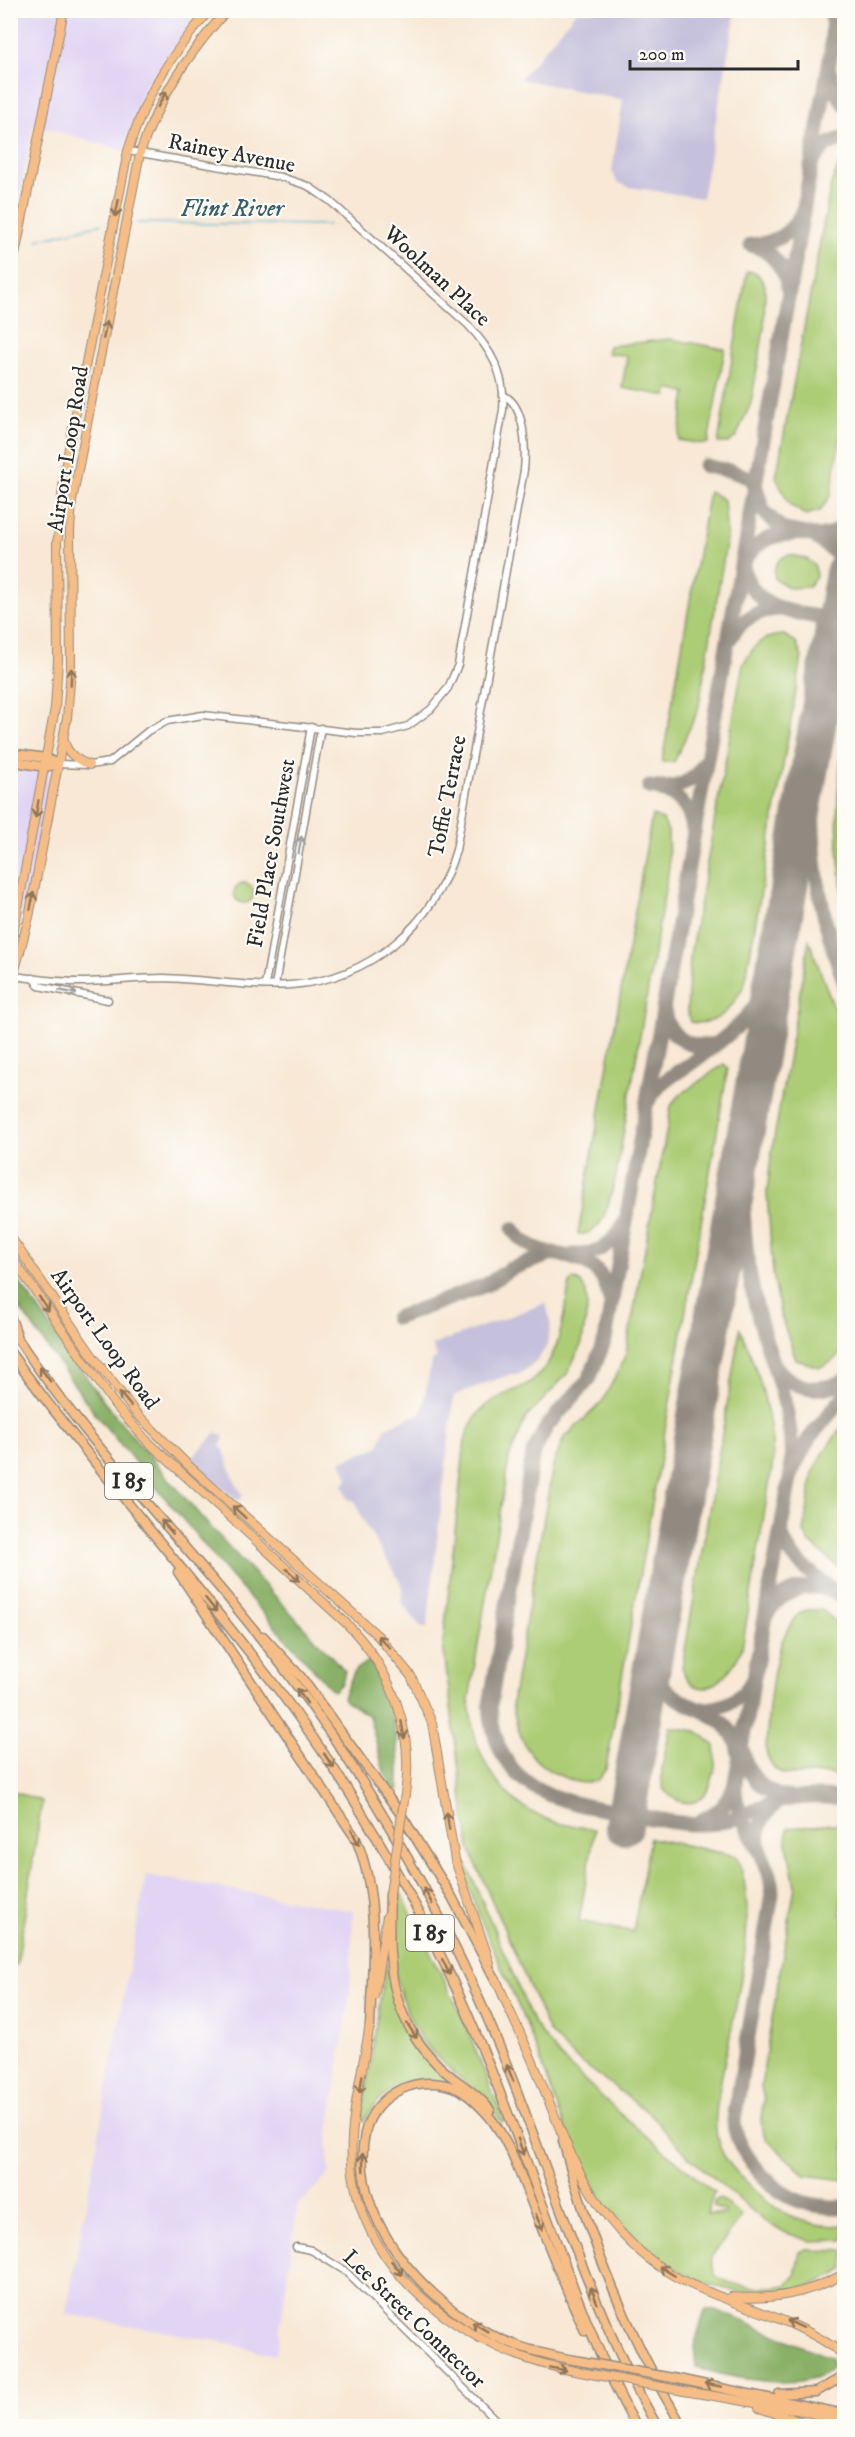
<svg xmlns="http://www.w3.org/2000/svg" width="855" height="2437" font-family="'IM FELL DW Pica',serif">
	<rect width="100%" height="100%" fill="#fdfcf7"/>
	<filter id="ink" filterUnits="userSpaceOnUse"><feTurbulence type="fractalNoise" baseFrequency=".0167" numOctaves="2"/><feDisplacementMap in="SourceGraphic" scale="12" xChannelSelector="R" yChannelSelector="G"/><feConvolveMatrix kernelMatrix="1 2 1 2 8 2 1 2 1" color-interpolation-filters="sRGB"/></filter>
	<filter id="wash" filterUnits="userSpaceOnUse"><feTurbulence type="fractalNoise" baseFrequency=".008" numOctaves="4" result="noise"/><feDisplacementMap in="SourceGraphic" scale="24" xChannelSelector="R" yChannelSelector="G"/><feGaussianBlur stdDeviation="1.35" result="paint"/><feColorMatrix in="noise" values="0 0 0 0 0 0 0 0 0 0 0 0 0 0 0 0 0 1.4 0 .05"/><feComposite in="paint" operator="in"/></filter>
	<g filter="url(#wash)">
		<rect width="100%" height="100%" fill="#f8e8d5"/>
		<g fill="#e1d4f4">
			<polygon points="11,11 202,11 144,87 125,151 33,124 11,240"/>
			<polygon points="11,755 51,761 36,871 11,955"/>
			<polygon points="146,1875 353,1911 350,1993 327,2146 330,2173 298,2205 276,2355 218,2341 66,2314"/>
		</g>
		<g fill="#c5c0db">
			<polygon points="577,11 736,11 702,198 629,187 617,182 612,171 623,100 520,79"/>
			<polygon points="546,1303 551,1326 546,1347 537,1360 520,1374 511,1374 454,1395 427,1628 421,1627 401,1602 403,1587 362,1519 355,1501 348,1499 343,1485 348,1478 341,1461 378,1447 386,1427 422,1413 431,1362 437,1358 432,1345"/>
			<polygon points="217,1432 224,1438 220,1446 224,1450 233,1477 243,1496 238,1502 190,1460"/>
		</g>
		<g fill="#accc74" stroke="#6c7c50" stroke-width="1.5">
			<polygon points="840,163 844,163 844,415 831,495 820,511 805,515 789,504 776,477 831,184"/>
			<polygon points="747,271 757,273 765,285 764,329 751,403 736,437 728,443 718,443"/>
			<polygon points="670,339 725,349 708,443 705,444 678,440 686,393 668,389 667,396 622,388 627,356 607,353 609,346"/>
			<polygon points="709,491 724,500 727,538 698,710 674,762 662,762"/>
			<path d="M791,555L807,559L815,566L816,577L808,587L790,588L775,579C772,567 778,556 791,555Z"/>
			<path d="M784,635L796,642L802,657L745,983C733,1008 719,1027 690,1022L687,1011L690,956L743,664C755,645 760,636 784,635Z"/>
			<path d="M844,740V902C835,847 835,796 844,740Z"/>
			<path d="M652,815L663,820L668,831L669,867L616,1176C609,1198 606,1236 578,1234Z"/>
			<circle cx="244" cy="893" r="10"/>
			<path d="M809,940L844,1036V1343C842,1356 831,1364 819,1367L796,1360L780,1313L773,1273L767,1193L771,1156Z"/>
			<path d="M724,1064L728,1068L606,1769L597,1781C583,1785 574,1782 561,1776C528,1763 518,1737 512,1703L553,1465L564,1438L602,1402L625,1358L671,1106L677,1097Z"/>
			<path d="M574,1279L581,1283L586,1292L587,1310L582,1343L567,1374L526,1418L509,1458L469,1699C473,1753 495,1799 549,1820C563,1826 580,1827 595,1829L579,1921L633,1932L650,1838L736,1856C763,1910 733,2016 722,2075C718,2099 710,2129 722,2152C731,2169 747,2182 761,2196C781,2216 816,2229 844,2225V2240L810,2241L781,2231L762,2219L690,2158L650,2114L569,2053L549,2032L470,1850L465,1819L443,1644L465,1439C483,1385 518,1401 543,1370C562,1346 564,1311 570,1282Z"/>
			<path d="M740,1329C759,1371 772,1415 773,1461L742,1648C733,1674 697,1711 682,1668Z"/>
			<polygon points="844,1424 844,1572 809,1542 804,1532 813,1473 822,1454"/>
			<path d="M805,1610H822L844,1629V1776C833,1775 822,1773 811,1774C788,1776 773,1777 766,1751C768,1715 771,1629 805,1610Z"/>
			<path d="M670,1727L697,1731L715,1746C718,1768 710,1814 677,1800C672,1797 666,1794 663,1788C658,1772 668,1744 670,1727Z"/>
			<polygon points="11,1791 42,1801 17,1965 10,1964"/>
			<polygon points="844,1823 844,1883 840,1914 844,1916 844,2180 805,2175 767,2140 762,2130 761,2118 764,2099 761,2087 767,2047 795,1886 786,1838 788,1828"/>
			<path d="M464,1858L534,2024L560,2057L619,2113L714,2192L707,2214H724V2211L714,2207V2202L719,2198L741,2215V2218L711,2257L715,2275C735,2289 764,2289 787,2285L795,2276L800,2252L805,2250L844,2251V2270C744,2329 639,2268 587,2175C560,2126 547,2070 524,2019C501,1966 476,1915 460,1860Z"/>
			<path d="M398,1887L461,2014L504,2121L501,2122C485,2097 462,2081 440,2060C393,2014 386,1948 398,1887Z"/>
			<path d="M386,1961C394,2018 422,2043 456,2086C444,2084 430,2079 418,2080C394,2082 374,2102 364,2122L362,2116Z"/>
		</g>
		<g fill="#89b066" stroke="#5a6e48" stroke-width="1.5">
			<polygon points="10,1269 104,1402 203,1519 345,1671 342,1683 333,1691 231,1577 95,1414 11,1296"/>
			<path d="M369,1660C389,1694 398,1730 399,1769C399,1778 400,1789 397,1797L384,1772L369,1716L345,1701L343,1697L355,1670Z"/>
			<path d="M705,2310H716L831,2358L833,2367C808,2394 729,2378 696,2367L694,2346Z"/>
		</g>
		<g fill="none" stroke-linecap="round" stroke-linejoin="round">
			<g stroke="#4eaecd" stroke-width="1.5">
				<polyline points="137,223 328,225"/>
				<polyline points="37,240 101,224"/>
			</g>
			<g stroke="#928a80" stroke-width="15">
				<path d="M833,10L831,53L605,1340L589,1379L547,1426L533,1453L490,1705C495,1793 560,1802 630,1814C658,1819 687,1827 716,1823C735,1820 751,1812 768,1805C793,1796 818,1795 844,1799"/>
				<polyline points="830,73 834,88 844,104"/>
				<polyline points="814,159 826,145 844,138"/>
				<path d="M751,245C771,250 785,268 788,288"/>
				<path d="M751,245C774,244 791,234 801,214"/>
				<polyline points="705,466 731,471 750,478 755,484 763,511 782,529 844,542"/>
				<polyline points="819,537 831,534 844,526"/>
				<polyline points="818,539 836,553 844,577"/>
				<path d="M743,563C754,544 770,534 792,534"/>
				<path d="M743,564C750,614 804,614 844,621"/>
				<path d="M730,639C740,619 759,609 781,609"/>
				<polyline points="831,652 844,610"/>
				<path d="M812,758C811,845 814,899 844,981"/>
				<path d="M649,787C673,791 693,785 705,762"/>
				<path d="M659,789C678,795 691,809 693,829"/>
				<path d="M664,1010C667,1036 690,1051 716,1044"/>
				<path d="M649,1100C658,1083 675,1074 690,1064C726,1038 756,1016 774,974"/>
				<path d="M741,1159C743,1209 744,1258 756,1306C769,1361 795,1409 791,1467"/>
				<path d="M513,1229C538,1270 599,1237 610,1300"/>
				<path d="M573,1255C595,1256 613,1245 623,1225"/>
				<polyline points="396,1318 486,1285 510,1269 555,1253"/>
				<path d="M776,1367C793,1390 821,1394 844,1380"/>
				<path d="M844,1396L808,1440L791,1473L735,1782C733,1826 772,1851 772,1894L734,2120C734,2147 766,2185 790,2197C805,2205 828,2208 844,2207"/>
				<path d="M781,1531C786,1561 823,1581 844,1599"/>
				<path d="M767,1614C781,1591 806,1581 831,1591"/>
				<path d="M655,1652C652,1721 730,1693 739,1754"/>
				<path d="M702,1709C724,1709 743,1699 753,1679"/>
				<path d="M743,1752C748,1778 766,1795 791,1798"/>
				<polyline points="701,1821 722,1808 735,1785"/>
				<path d="M760,1849C756,1831 761,1815 776,1804"/>
			</g>
			<polyline stroke="#928a80" stroke-width="38" points="624,1826 844,573"/>
		</g>
	</g>
	<g filter="url(#ink)">
		<g fill="none" stroke-linecap="round" stroke-linejoin="round">
			<defs>
				<g id="minor">
					<path d="M57,764L89,765L110,762L148,731L167,721L203,715L356,733H383L408,726L431,709L448,688L458,665L503,410C506,375 491,349 467,324L330,201L308,186L281,177L128,151"/>
					<path d="M15,976C36,979 57,982 78,982C107,982 136,978 164,978C207,979 249,988 291,985C370,979 434,925 456,850L524,470C526,450 526,405 503,395"/>
					<polyline points="33,978 39,986 108,1000"/>
					<polyline points="265,985 311,727"/>
					<polyline points="275,985 321,728"/>
					<polyline points="296,2247 311,2250 345,2271 502,2426"/>
				</g>
				<g id="major">
					<polyline points="10,280 64,10"/>
					<path d="M58,538L65,468L128,151C146,93 170,55 210,10"/>
					<path d="M64,740C67,754 77,760 89,765"/>
					<polyline points="10,951 55,708 58,660 57,541"/>
					<path d="M10,989L29,917L67,718L71,669L70,531L72,501L140,153C160,95 187,56 227,10"/>
					<polyline points="10,1236 92,1355 135,1412 188,1465 378,1636 411,1676 432,1723 455,1860 490,1963"/>
					<path d="M10,1255L115,1405L146,1440L346,1623C391,1668 415,1730 405,1794"/>
					<path d="M496,1979C510,2013 527,2046 540,2079C571,2158 598,2233 676,2277C731,2307 794,2315 844,2355"/>
					<polyline points="374,1996 387,1916"/>
					<path d="M370,2023C364,2066 349,2119 352,2163C360,2278 476,2356 580,2372"/>
					<path d="M731,2297C773,2300 807,2294 844,2274"/>
					<polyline points="684,2391 803,2411 844,2422"/>
					<polyline points="759,2408 815,2426"/>
				</g>
				<g id="highway">
					<polyline points="10,753 46,758 57,764"/>
					<polyline points="10,761 45,767 57,764"/>
					<polyline points="10,1316 16,1332"/>
					<path d="M10,1327C71,1422 156,1512 229,1599C289,1671 345,1750 392,1831C439,1911 480,1994 513,2081C558,2197 595,2318 657,2426"/>
					<path d="M10,1352C94,1468 190,1574 277,1688C329,1756 374,1830 415,1905C467,2002 505,2104 543,2206C571,2281 597,2357 636,2426"/>
					<path d="M178,1572L356,1839C381,1899 372,1963 370,2027"/>
					<polyline points="263,1636 301,1677 402,1816 452,1897 497,1983"/>
					<path d="M390,1894C388,1960 387,2015 438,2065C455,2082 476,2091 490,2110"/>
					<path d="M563,2141C589,2240 630,2338 682,2426"/>
					<path d="M574,2360C546,2355 518,2348 492,2335C423,2299 348,2217 365,2133C374,2092 421,2072 458,2089C470,2095 480,2106 489,2116C509,2141 519,2172 531,2201C548,2244 565,2288 585,2331"/>
					<polyline points="678,2379 844,2414"/>
					<polyline points="779,2394 816,2392 844,2376"/>
				</g>
			</defs>
			<use href="#minor" stroke="#928a80" stroke-width="9"/>
			<use href="#major" stroke="#928a80" stroke-width="10"/>
			<use href="#highway" stroke="#928a80" stroke-width="11"/>
			<use href="#minor" stroke="#fff" stroke-width="6"/>
			<use href="#major" stroke="#f6be86" stroke-width="8"/>
			<use href="#highway" stroke="#f6be86" stroke-width="8"/>
			<defs>
				<g id="major-bridge">
					<polyline points="390,1894 405,1794"/>
					<polyline points="580,2372 684,2391"/>
				</g>
				<polyline id="highway-bridge" points="574,2360 678,2379"/>
			</defs>
			<use href="#major-bridge" stroke="#928a80" stroke-width="10" stroke-linecap="butt"/>
			<use href="#highway-bridge" stroke="#928a80" stroke-width="11" stroke-linecap="butt"/>
			<use href="#major-bridge" stroke="#f6be86" stroke-width="8"/>
			<use href="#highway-bridge" stroke="#f6be86" stroke-width="8"/>
		</g>
		<defs><path id="oneway-shaft" d="M-6 0H5M1.5-3L5.5 0L1.5 3" fill="none" stroke-width="1.6" stroke-linecap="round" stroke-linejoin="round" transform="scale(1.5)"/></defs>
		<g stroke="#907458">
			<use href="#oneway-shaft" transform="translate(162 99) rotate(-62)"/>
			<use href="#oneway-shaft" transform="translate(117 208) rotate(101)"/>
			<use href="#oneway-shaft" transform="translate(105 330) rotate(-79)"/>
			<use href="#oneway-shaft" transform="translate(71 677) rotate(-88)"/>
			<use href="#oneway-shaft" transform="translate(37 809) rotate(100)"/>
			<use href="#oneway-shaft" transform="translate(32 901) rotate(-80)"/>
			<use href="#oneway-shaft" transform="translate(44 1304) rotate(56)"/>
			<use href="#oneway-shaft" transform="translate(45 1374) rotate(-126)"/>
			<use href="#oneway-shaft" transform="translate(125 1399) rotate(-129)"/>
			<use href="#oneway-shaft" transform="translate(239 1512) rotate(-138)"/>
			<use href="#oneway-shaft" transform="translate(167 1527) rotate(-131)"/>
			<use href="#oneway-shaft" transform="translate(293 1575) rotate(42)"/>
			<use href="#oneway-shaft" transform="translate(211 1605) rotate(51)"/>
			<use href="#oneway-shaft" transform="translate(384 1642) rotate(-135)"/>
			<use href="#oneway-shaft" transform="translate(302 1696) rotate(-125)"/>
			<use href="#oneway-shaft" transform="translate(403 1730) rotate(80)"/>
			<use href="#oneway-shaft" transform="translate(329 1761) rotate(56)"/>
			<use href="#oneway-shaft" transform="translate(448 1821) rotate(-98)"/>
			<use href="#oneway-shaft" transform="translate(355 1837) rotate(65)"/>
			<use href="#oneway-shaft" transform="translate(428 1896) rotate(-118)"/>
			<use href="#oneway-shaft" transform="translate(446 1967) rotate(64)"/>
			<use href="#oneway-shaft" transform="translate(412 2031) rotate(57)"/>
			<use href="#oneway-shaft" transform="translate(510 2073) rotate(-112)"/>
			<use href="#oneway-shaft" transform="translate(361 2084) rotate(99)"/>
			<use href="#oneway-shaft" transform="translate(521 2147) rotate(70)"/>
			<use href="#oneway-shaft" transform="translate(363 2162) rotate(-92)"/>
			<use href="#oneway-shaft" transform="translate(539 2222) rotate(68)"/>
			<use href="#oneway-shaft" transform="translate(397 2268) rotate(52)"/>
			<use href="#oneway-shaft" transform="translate(667 2271) rotate(-148)"/>
			<use href="#oneway-shaft" transform="translate(594 2295) rotate(-112)"/>
			<use href="#oneway-shaft" transform="translate(795 2324) rotate(-155)"/>
			<use href="#oneway-shaft" transform="translate(480 2327) rotate(-149)"/>
			<use href="#oneway-shaft" transform="translate(558 2369) rotate(10)"/>
			<use href="#oneway-shaft" transform="translate(713 2385) rotate(-169)"/>
		</g>
		<g stroke="#a0a0a0">
			<use href="#oneway-shaft" transform="translate(300 845) rotate(-80)"/>
			<use href="#oneway-shaft" transform="translate(68 992) rotate(11)"/>
		</g>
	</g>
	<g text-anchor="middle" stroke-width="4.5" stroke-linejoin="round" paint-order="stroke">
		<g fill="#fdfcf7" stroke="#6a6a68" stroke-width="1.5">
			<rect x="105" y="1463" width="48" height="36" rx="4.5"/>
			<rect x="406" y="1915" width="48" height="36" rx="4.5"/>
		</g>
		<g font-size="21" font-weight="bold" fill="#2b2b2b">
			<text x="129" y="1488">I 85</text>
			<text x="430" y="1940">I 85</text>
		</g>
		<g font-size="22" fill="#2b2b2b" stroke="#fdfcf7">
			<text transform="translate(232 152) rotate(11)" y="8">Rainey Avenue</text>
			<text transform="translate(438 275) rotate(43)" y="8">Woolman Place</text>
			<text transform="translate(67 449) rotate(-81)" y="8">Airport Loop Road</text>
			<text transform="translate(446 796) rotate(-79)" y="8">Toffie Terrace</text>
			<text transform="translate(270 853) rotate(-80)" y="8">Field Place Southwest</text>
			<text transform="translate(106 1338) rotate(54)" y="8">Airport Loop Road</text>
			<text transform="translate(415 2318) rotate(44)" y="8">Lee Street Connector</text>
		</g>
		<g font-size="24" font-style="italic" fill="#395f6c" stroke="#fdfcf7">
			<text x="232" y="216">Flint River</text>
		</g>
	</g>
	<rect width="855" height="2437" fill="none" stroke="#fdfcf7" stroke-width="36"/>
	<path d="M630 60v9h168v-9" fill="none" stroke="#2b2b2b" stroke-width="3"/>
	<text x="639" y="60" font-size="18" fill="#2b2b2b" stroke="#fdfcf7" stroke-width="4.5" paint-order="stroke">200 m</text>
</svg>
